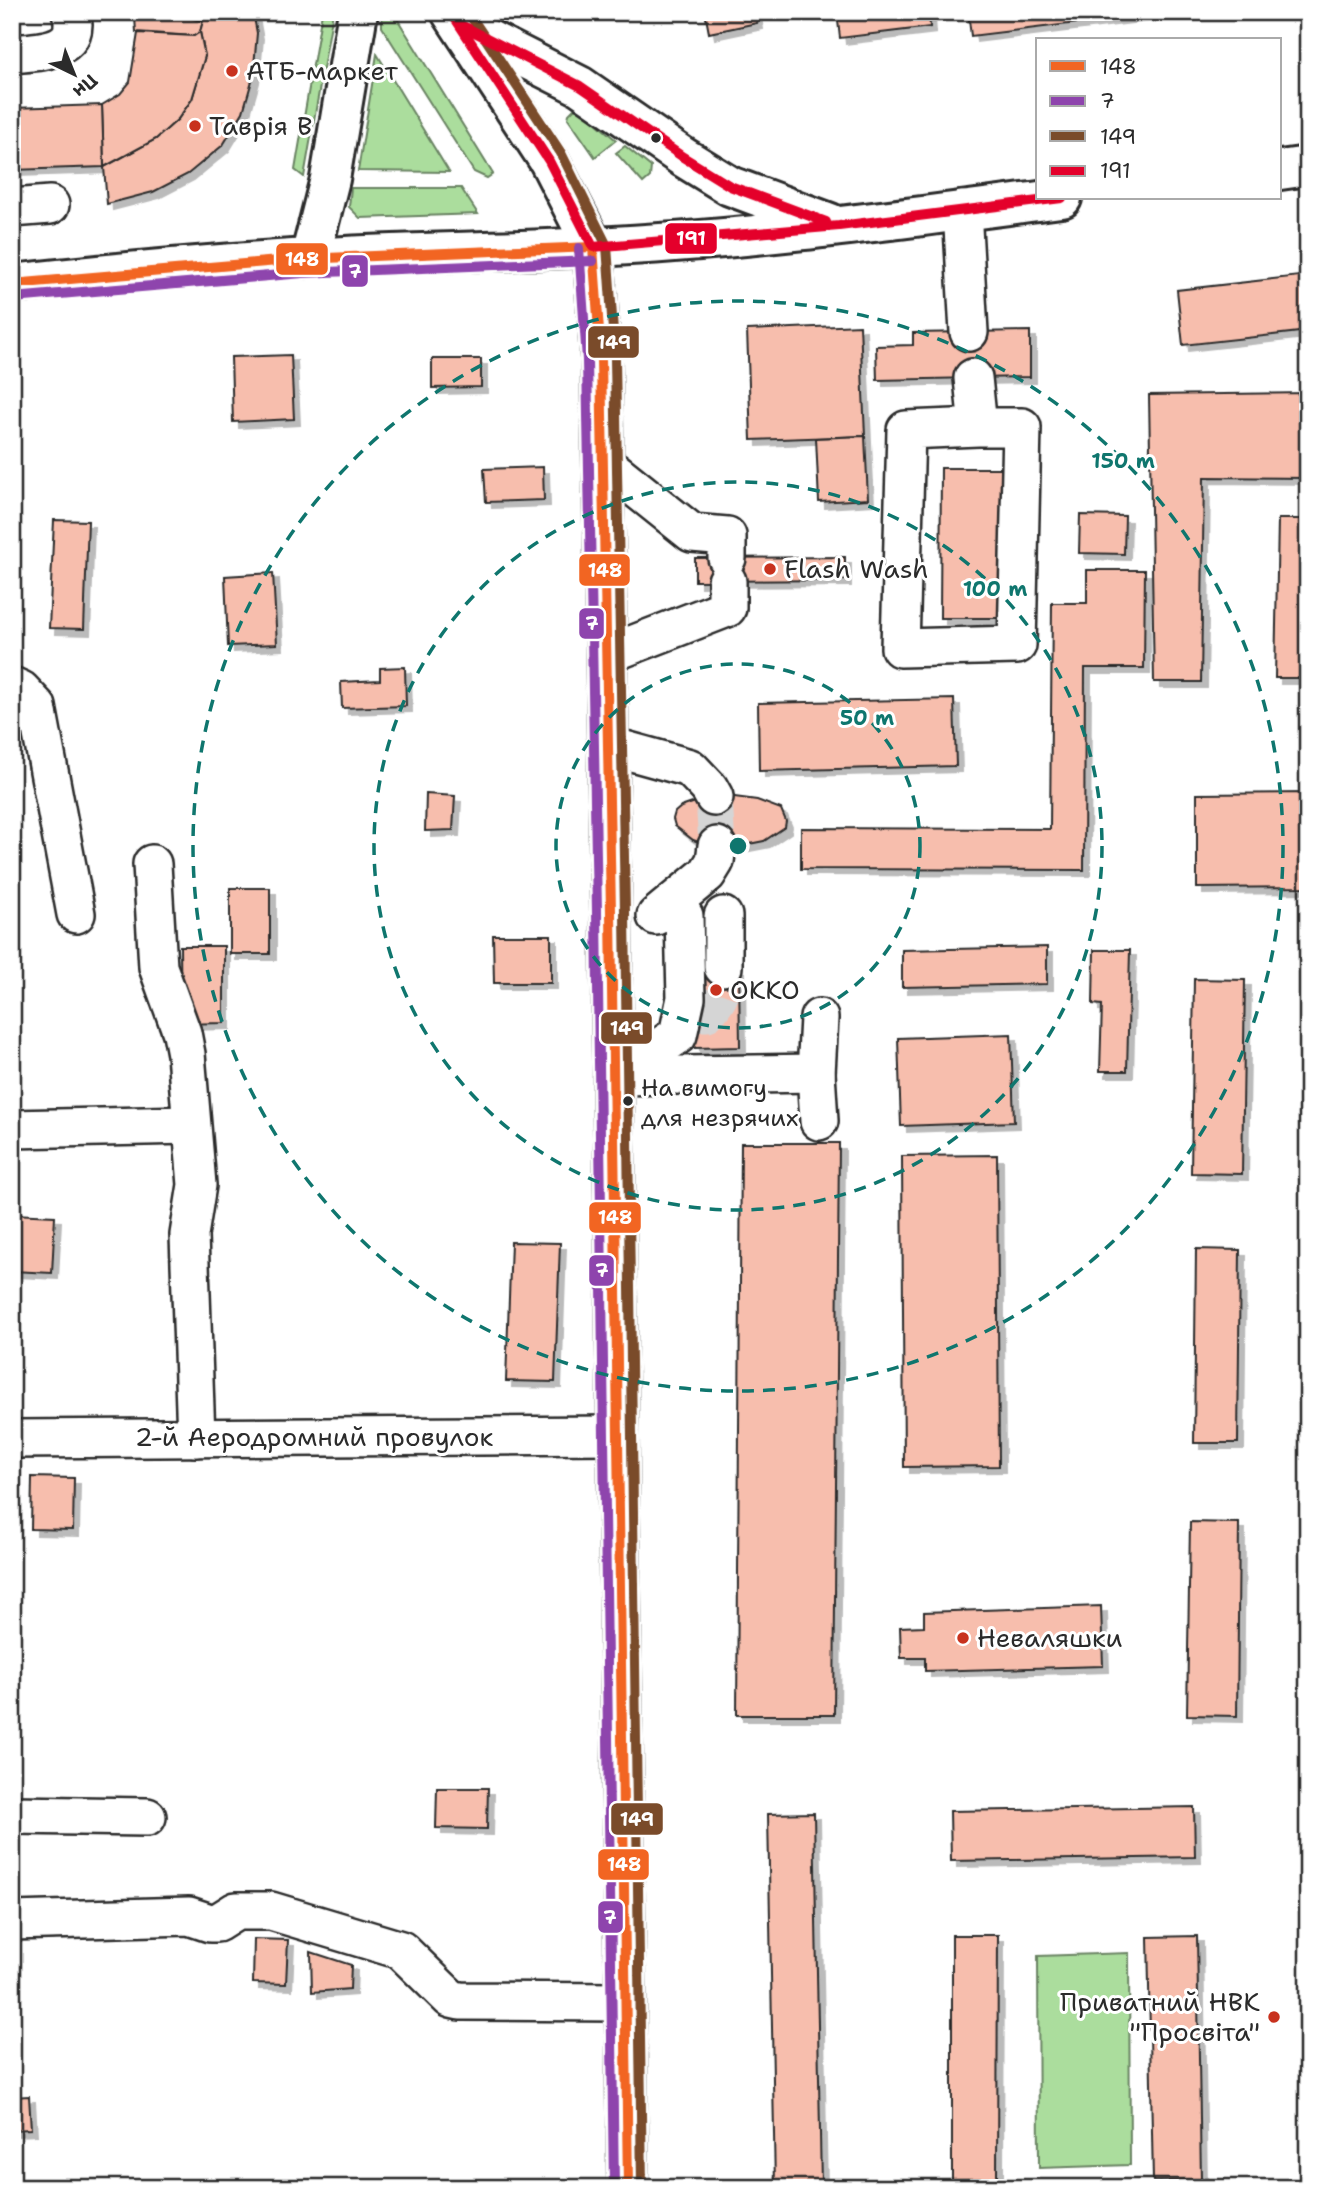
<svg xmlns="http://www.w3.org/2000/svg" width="1320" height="2200" font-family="'Shantell Sans',sans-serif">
	<defs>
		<filter id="shadow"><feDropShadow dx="6" dy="6" stdDeviation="0" flood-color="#0004"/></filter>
	</defs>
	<rect width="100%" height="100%" fill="#fff"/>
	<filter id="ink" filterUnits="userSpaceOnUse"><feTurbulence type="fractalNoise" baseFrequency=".0143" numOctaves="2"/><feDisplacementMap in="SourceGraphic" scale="14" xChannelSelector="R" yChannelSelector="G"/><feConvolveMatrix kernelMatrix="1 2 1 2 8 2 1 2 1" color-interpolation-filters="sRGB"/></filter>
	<g filter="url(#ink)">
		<g fill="#abdd9d" stroke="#6b8464" stroke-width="2">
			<polygon points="322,12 333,12 304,177 295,170"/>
			<polygon points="393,12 493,174 487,178 474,172 382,27 382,18 385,13"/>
			<polygon points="377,54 449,172 358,171"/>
			<polygon points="575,108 582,111 616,140 595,157 568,118 569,114"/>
			<polygon points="625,146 651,167 650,177 643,183 616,153"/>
			<polygon points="351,188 461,188 478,214 360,218 349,207"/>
			<polygon points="1129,1953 1130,2165 1039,2168 1038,1956"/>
		</g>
		<g fill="#f7bead" stroke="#2b2b2b" stroke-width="2" filter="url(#shadow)">
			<polygon points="130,12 192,12 193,19 203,21 200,32 194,36 136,32 135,17"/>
			<polygon points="192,12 253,12 257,33 253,77 243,112 223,145 188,174 153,192 107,204 104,167 156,139 178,119 192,99 205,56 200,32 203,21 193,19"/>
			<polygon points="705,12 755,12 757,23 709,33"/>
			<polygon points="837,12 929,12 930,27 840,38"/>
			<polygon points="968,12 1168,12 971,36"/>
			<polygon points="200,32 205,56 192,99 178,119 156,139 104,167 102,105 120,94 130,82 138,33 194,36"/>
			<polygon points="102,105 104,167 12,170 12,108"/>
			<polygon points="1308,275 1308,331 1183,345 1177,290"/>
			<polygon points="860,325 865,436 751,440 747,330"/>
			<polygon points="1030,331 1030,377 877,380 876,346 913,345 913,333"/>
			<polygon points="291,355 294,419 233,422 231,357"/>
			<polygon points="432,359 481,359 481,387 432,388"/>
			<polygon points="1308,393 1308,478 1204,477 1201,682 1154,682 1149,395"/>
			<polygon points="865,436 868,499 819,502 816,438"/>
			<polygon points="543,467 544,500 486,502 484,469"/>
			<polygon points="941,468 1008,468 1007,618 940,618"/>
			<polygon points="1080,515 1125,516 1124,554 1079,553"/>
			<polygon points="1278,519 1308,519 1308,678 1275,678"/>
			<polygon points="54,520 88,521 84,629 49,628"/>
			<polygon points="845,557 845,580 695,581 695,558"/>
			<polygon points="1087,570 1145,570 1144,668 1085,668 1084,870 801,869 801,828 1050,829 1052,603 1087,603"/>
			<polygon points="273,573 277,644 228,646 225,576"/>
			<polygon points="405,667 406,706 342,708 341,682 380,680 380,668"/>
			<polygon points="954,699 956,766 759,771 758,703"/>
			<polygon points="1308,793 1308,887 1197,888 1197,794"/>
			<polygon points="426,794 455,796 453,830 425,831"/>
			<polygon points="727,796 757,800 781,809 786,821 785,827 764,841 734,847 705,844 693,840 675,826 673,819 675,812 681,807 710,797"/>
			<rect x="230" y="888" width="40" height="66"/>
			<polygon points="493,935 551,935 551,983 494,983"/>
			<polygon points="180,946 224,946 224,1023 181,1024"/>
			<polygon points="1047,947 1047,984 902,987 902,950"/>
			<polygon points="1094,950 1130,950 1127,1071 1100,1071 1102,1005 1093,1004"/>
			<polygon points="739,967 740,1047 694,1048 693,968"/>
			<polygon points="1194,979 1245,980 1242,1174 1191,1173"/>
			<polygon points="1011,1034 1014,1122 901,1126 898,1038"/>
			<polygon points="741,1143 839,1143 834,1715 737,1715"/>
			<polygon points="997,1155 999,1466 904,1467 902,1156"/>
			<polygon points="12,1214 55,1216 52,1273 12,1271"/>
			<polygon points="511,1242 560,1243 555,1382 506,1381"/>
			<polygon points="1196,1249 1240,1250 1238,1443 1194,1443"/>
			<polygon points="32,1477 74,1478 73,1530 31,1529"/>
			<polygon points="1190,1522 1239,1523 1237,1716 1187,1715"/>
			<polygon points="1101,1606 1103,1666 925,1671 925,1658 901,1658 900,1627 924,1626 924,1612"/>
			<polygon points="437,1788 488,1788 487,1829 436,1828"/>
			<polygon points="1194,1807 1195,1857 951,1861 950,1811"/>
			<polygon points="814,1813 821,2185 775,2186 768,1814"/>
			<polygon points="952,1935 998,1935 997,2179 952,2180"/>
			<polygon points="1197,1936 1201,2180 1153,2181 1148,1937"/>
			<polygon points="254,1939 288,1940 286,1984 253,1983"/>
			<polygon points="311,1952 351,1965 350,1989 312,1992"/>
			<polygon points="29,2096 31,2129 12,2130 12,2097"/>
		</g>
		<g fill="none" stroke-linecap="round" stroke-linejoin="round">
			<g stroke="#d5d5d5" stroke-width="37" stroke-dasharray="37 18" stroke-linecap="butt">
				<polyline points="714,797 717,846"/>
				<path d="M694,1013H707C723,996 723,990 723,967"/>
			</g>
			<defs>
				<g id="minor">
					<path d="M12,54C38,51 83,53 71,12"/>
					<polyline points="12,208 50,205"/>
					<polyline points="962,210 969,332"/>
					<polyline points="973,378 978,427 1022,427 1017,645 900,648 906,430 978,427"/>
					<polyline points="603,462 692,533 727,536 727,558"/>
					<polyline points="606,655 727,608 727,581"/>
					<polyline points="12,686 21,690 37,707 76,914"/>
					<polyline points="607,745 690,768 709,788 714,797"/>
					<polyline points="152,864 158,967 182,1033 186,1054 197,1185 189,1235 196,1438"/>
					<polyline points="656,916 707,874 715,861 717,846"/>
					<polyline points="723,967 723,916"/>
					<polyline points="819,1018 816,1073 819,1121"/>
					<polyline points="613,1064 648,1055 678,1035 686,998 684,916"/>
					<polyline points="613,1076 816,1073"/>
					<polyline points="12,1129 190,1125"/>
					<polyline points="12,1439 616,1435"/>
					<polyline points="12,1815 147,1817"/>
					<polyline points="12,1921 189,1916 210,1923 217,1923 236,1911 271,1911 401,1950 451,1999 460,2001 624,2002"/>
				</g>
				<g id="major">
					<polyline points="451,12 549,161 593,247 601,359 611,912 628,2188"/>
					<polyline points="462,26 580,86 683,157 730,186 830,223"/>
					<polyline points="1280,170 1308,166"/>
					<polyline points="310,258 330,179 358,12"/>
					<path d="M12,284C111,273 209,264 308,258C403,252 498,252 593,247C750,240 906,218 1062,198"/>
				</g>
			</defs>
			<use href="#minor" stroke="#2b2b2b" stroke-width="42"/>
			<use href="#major" stroke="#2b2b2b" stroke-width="44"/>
			<use href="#minor" stroke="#fff" stroke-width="37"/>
			<use href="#major" stroke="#fff" stroke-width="38"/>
			<defs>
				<g id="bus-1">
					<polyline points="593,247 601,359 611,912 628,2188"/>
					<polyline points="12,284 302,259 593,247"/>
				</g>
				<g id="bus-2">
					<polyline points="579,248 587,360 597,912 614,2188"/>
					<polyline points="13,298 303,273 593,261"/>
				</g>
				<polyline id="bus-3" points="468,12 561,153 607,246 615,359 625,912 642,2188"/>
				<g id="bus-4">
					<polyline points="451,12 549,161 593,247 839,226 1062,198"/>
					<polyline points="461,25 580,86 683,157 730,186 826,222"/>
				</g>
			</defs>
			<use href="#bus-1" stroke="#fff" stroke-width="16"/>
			<use href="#bus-2" stroke="#fff" stroke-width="16"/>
			<use href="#bus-3" stroke="#fff" stroke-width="16"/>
			<use href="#bus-4" stroke="#fff" stroke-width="16"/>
			<use href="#bus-1" stroke="#f26522" stroke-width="10"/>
			<use href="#bus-2" stroke="#8e44ad" stroke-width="10"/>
			<use href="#bus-3" stroke="#7a4b2a" stroke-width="10"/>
			<use href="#bus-4" stroke="#e4002b" stroke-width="10"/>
		</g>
	</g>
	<g fill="none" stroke="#0f766e" stroke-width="3.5" stroke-dasharray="12 9">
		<circle cx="738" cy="846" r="182"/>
		<circle cx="738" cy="846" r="364"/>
		<circle cx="738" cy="846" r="545"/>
	</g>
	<g fill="#c8321e" stroke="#fff" stroke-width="2.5">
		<circle cx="232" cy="71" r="7"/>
		<circle cx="195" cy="126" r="7"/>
		<circle cx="770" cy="569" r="7"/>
		<circle cx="716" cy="990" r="7"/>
		<circle cx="963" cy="1638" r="7"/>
		<circle cx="1274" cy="2017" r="7"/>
	</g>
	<g fill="#2b2b2b" stroke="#fff" stroke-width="2.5">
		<circle cx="656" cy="138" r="6"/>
		<circle cx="628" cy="1101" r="6"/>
	</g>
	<g text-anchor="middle" stroke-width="6" stroke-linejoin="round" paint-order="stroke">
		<g font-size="24" fill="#2b2b2b" stroke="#fff" text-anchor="start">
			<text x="641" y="1096">На вимогу<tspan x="641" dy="30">для незрячих</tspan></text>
		</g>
		<g font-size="26" fill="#2b2b2b" stroke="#fff" text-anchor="start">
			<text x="246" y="80">АТБ-маркет</text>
			<text x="209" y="135">Таврія В</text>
			<text x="784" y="578">Flash Wash</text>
			<text x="730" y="999">ОККО</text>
			<text x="977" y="1647">Неваляшки</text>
			<text x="1260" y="2011" text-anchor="end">Приватний НВК<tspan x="1260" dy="30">"Просвіта"</tspan></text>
		</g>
		<g font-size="26" fill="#2b2b2b" stroke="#fff">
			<text x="314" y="1446">2-й Аеродромний провулок</text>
		</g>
	</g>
	<circle cx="738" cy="846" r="10" fill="#0f766e" stroke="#fff" stroke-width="3.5"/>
	<g font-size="21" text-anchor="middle" font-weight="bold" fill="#0f766e" stroke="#fff" stroke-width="6" stroke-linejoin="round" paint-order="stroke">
		<text x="1123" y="468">150 m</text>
		<text x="995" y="596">100 m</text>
		<text x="867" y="725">50 m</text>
	</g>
	<g stroke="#fff" stroke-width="2.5">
		<rect x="664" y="222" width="54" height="33" rx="7" fill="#e4002b"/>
		<rect x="275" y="242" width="54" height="34" rx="7" fill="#f26522"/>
		<rect x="341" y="254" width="28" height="34" rx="7" fill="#8e44ad"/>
		<rect x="587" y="325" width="53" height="34" rx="7" fill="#7a4b2a"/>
		<rect x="578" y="553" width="53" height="34" rx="7" fill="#f26522"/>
		<rect x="578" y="607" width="27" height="33" rx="7" fill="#8e44ad"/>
		<rect x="600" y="1011" width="53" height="34" rx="7" fill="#7a4b2a"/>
		<rect x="588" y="1201" width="54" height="33" rx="7" fill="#f26522"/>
		<rect x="588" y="1254" width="27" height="33" rx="7" fill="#8e44ad"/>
		<rect x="610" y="1802" width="54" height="34" rx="7" fill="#7a4b2a"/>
		<rect x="597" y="1848" width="53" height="33" rx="7" fill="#f26522"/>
		<rect x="597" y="1900" width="27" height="34" rx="7" fill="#8e44ad"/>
	</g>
	<g font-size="19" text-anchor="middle" font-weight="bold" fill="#fff">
		<text x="691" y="245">191</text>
		<text x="302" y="266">148</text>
		<text x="355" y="278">7</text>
		<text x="614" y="349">149</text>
		<text x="605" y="577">148</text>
		<text x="592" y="630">7</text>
		<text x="627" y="1035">149</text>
		<text x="615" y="1224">148</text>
		<text x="602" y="1277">7</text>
		<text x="637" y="1826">149</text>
		<text x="624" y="1871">148</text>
		<text x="610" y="1924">7</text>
	</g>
	<rect width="1320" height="2200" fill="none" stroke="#fff" stroke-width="42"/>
	<rect x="21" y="21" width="1278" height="2158" fill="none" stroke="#2b2b2b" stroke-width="2.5" filter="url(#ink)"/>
	<rect x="1036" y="38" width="245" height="161" fill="#ffffff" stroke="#aaaaaa" stroke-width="2"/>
	<rect x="1050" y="61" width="35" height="10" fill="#f26522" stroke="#aaaaaa" stroke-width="2"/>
	<text x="1100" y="74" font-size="21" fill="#2b2b2b">148</text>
	<rect x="1050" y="96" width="35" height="10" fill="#8e44ad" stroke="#aaaaaa" stroke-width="2"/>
	<text x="1100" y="108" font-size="21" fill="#2b2b2b">7</text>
	<rect x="1050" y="131" width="35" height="10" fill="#7a4b2a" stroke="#aaaaaa" stroke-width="2"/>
	<text x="1100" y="144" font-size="21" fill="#2b2b2b">149</text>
	<rect x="1050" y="166" width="35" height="10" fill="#e4002b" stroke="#aaaaaa" stroke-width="2"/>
	<text x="1100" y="178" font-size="21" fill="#2b2b2b">191</text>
	<g transform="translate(74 74) rotate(137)" stroke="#ffffff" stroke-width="5" paint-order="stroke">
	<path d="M0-5L12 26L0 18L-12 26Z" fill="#2b2b2b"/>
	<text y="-10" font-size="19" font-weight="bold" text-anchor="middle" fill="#2b2b2b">Пн</text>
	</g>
</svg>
